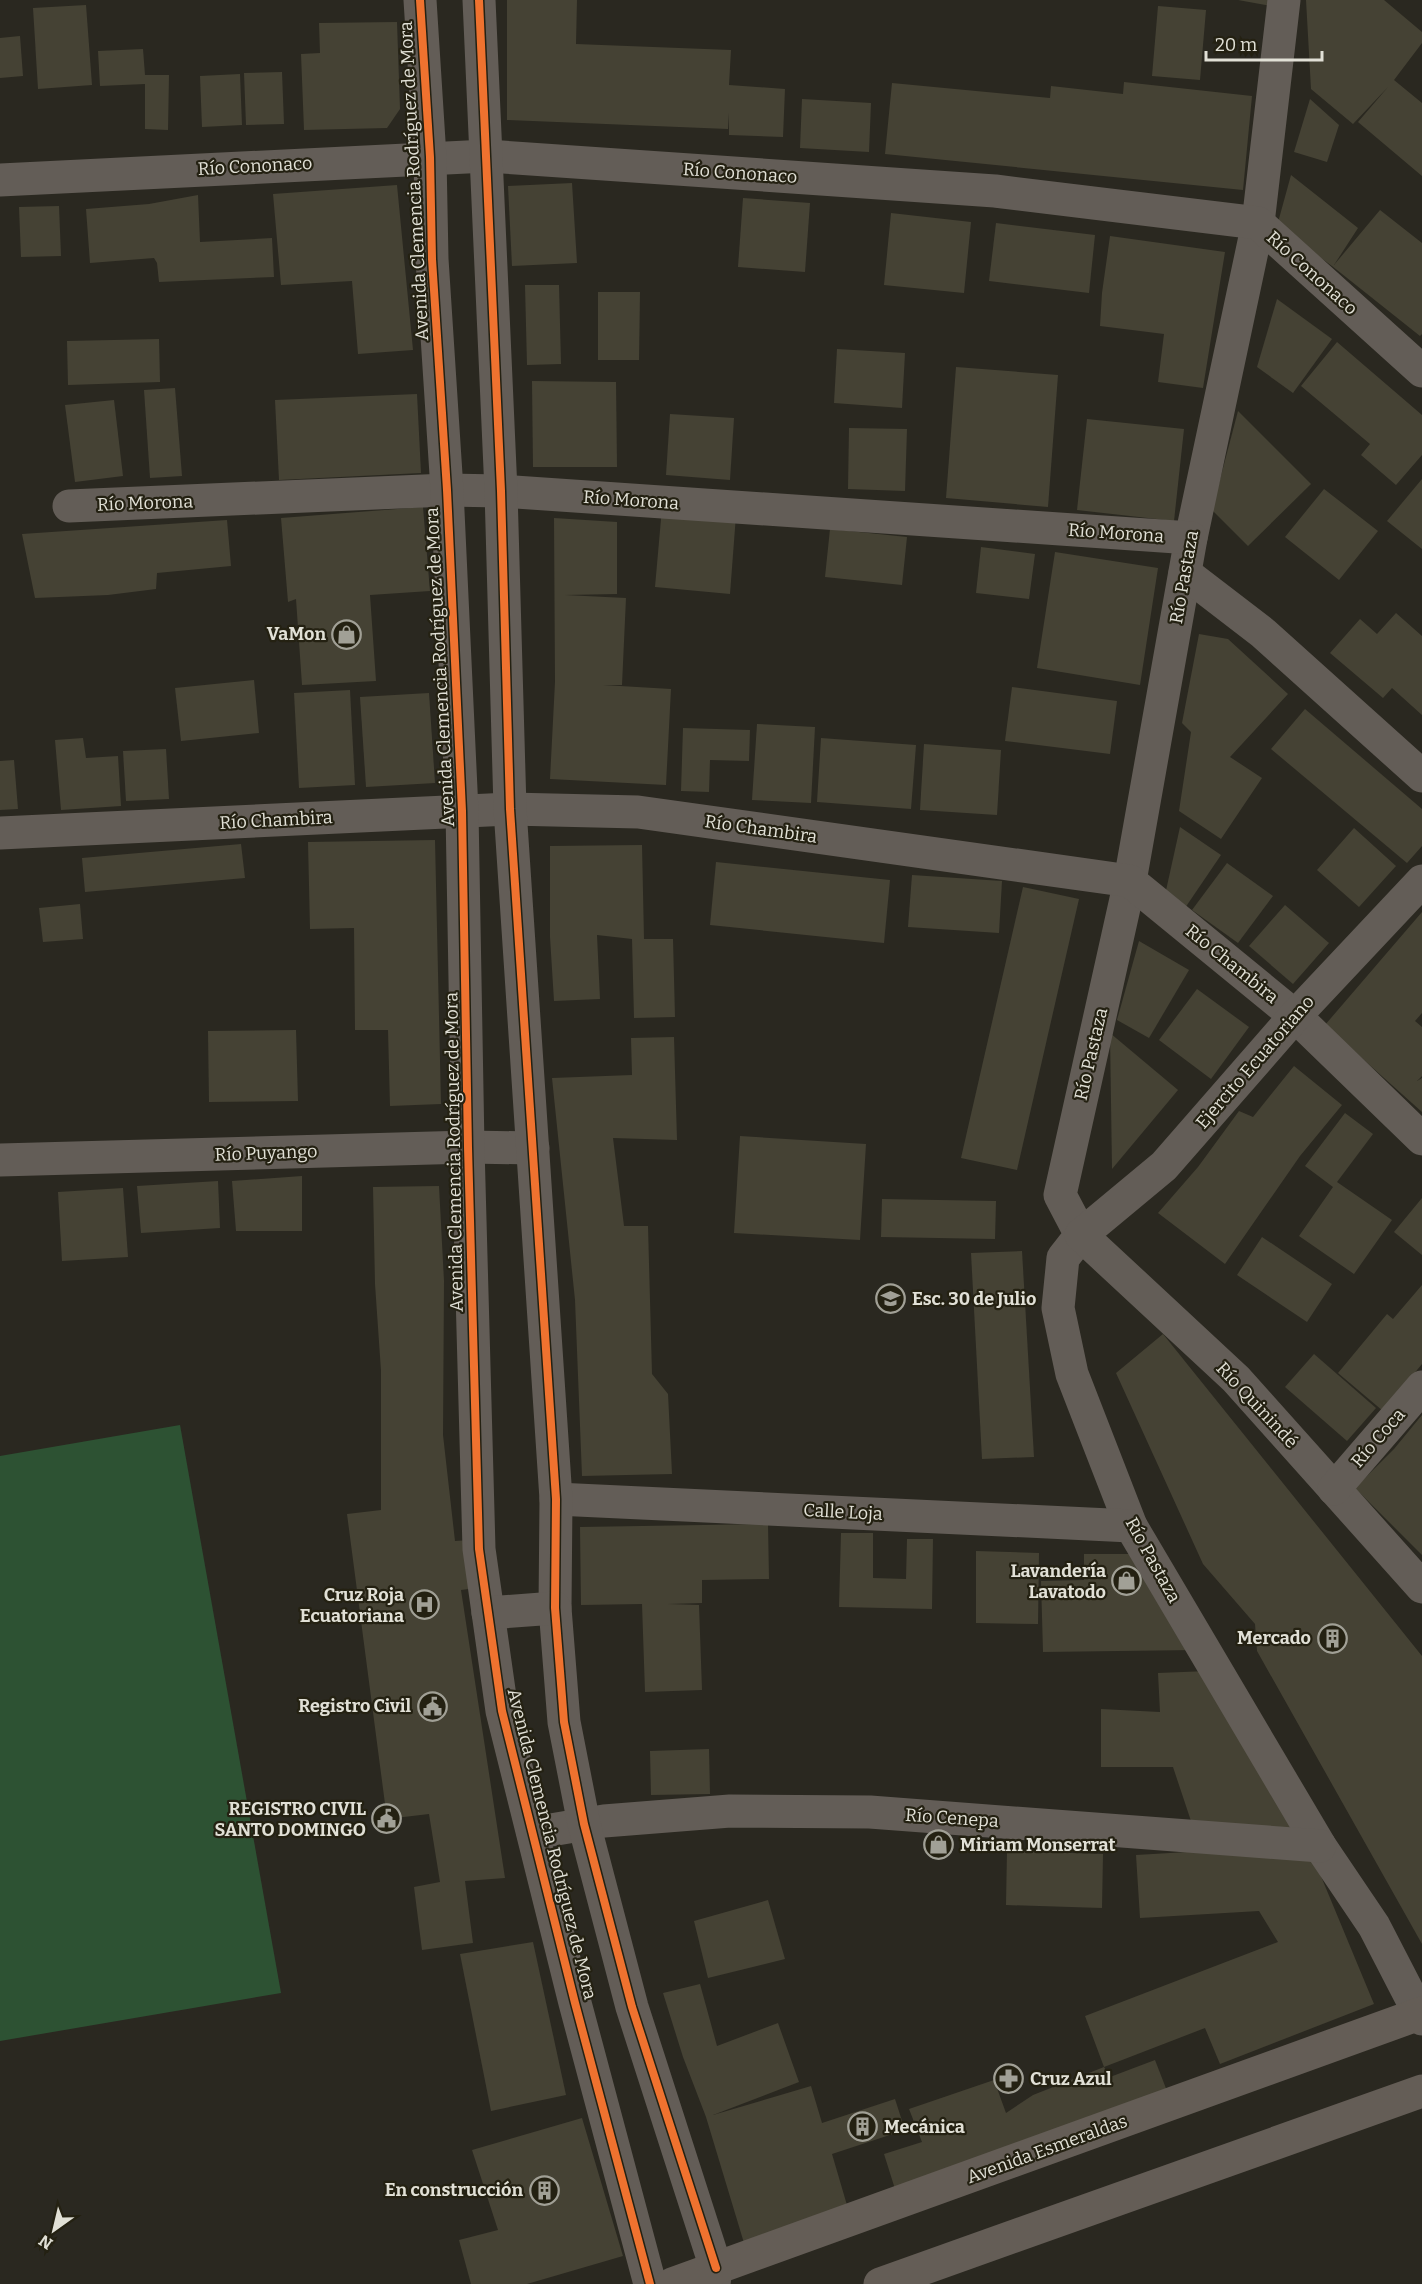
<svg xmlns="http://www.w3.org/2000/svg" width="1422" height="2284" font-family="Bitter,serif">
	<rect width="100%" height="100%" fill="#2a2820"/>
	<polygon fill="#2d5233" points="180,1425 281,1993 0,2041 0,1456"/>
	<g fill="#454234">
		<polygon points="507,0 577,0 576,44 731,50 729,85 785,89 783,137 729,135 729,113 728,129 507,120"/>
		<polygon points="1238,0 1272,0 1271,6"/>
		<polygon points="1306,0 1384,0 1422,32 1422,43 1394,80 1422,103 1422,176 1358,122 1388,87 1353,124 1311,89"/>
		<polygon points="86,5 92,85 38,89 33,8"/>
		<polygon points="1158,6 1206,10 1200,80 1152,76"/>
		<polygon points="397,22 400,109 387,128 304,130 301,54 320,53 319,23"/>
		<polygon points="20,36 23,76 0,78 0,38"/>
		<polygon points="143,49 145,75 169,75 168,130 145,129 145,84 100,86 98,51"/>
		<polygon points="282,72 284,124 246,125 244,73"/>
		<polygon points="240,74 242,125 202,127 200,76"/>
		<polygon points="1124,82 1252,96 1243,190 885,154 892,83 1050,98 1051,86 1123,94"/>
		<polygon points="802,99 871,103 869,152 800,148"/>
		<polygon points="1310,99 1339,125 1327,162 1294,152"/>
		<polygon points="1291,175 1358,228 1334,265 1380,210 1422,243 1422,334 1420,336 1332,266 1277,226"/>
		<polygon points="572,183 577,263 512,266 508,186"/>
		<polygon points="397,185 413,350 358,354 352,281 281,285 273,194"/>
		<polygon points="198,195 200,242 272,238 274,277 159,282 157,263 154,258 90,263 86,209 149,204"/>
		<polygon points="743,198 810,203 805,272 738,267"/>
		<polygon points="59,206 61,256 21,257 19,207"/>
		<polygon points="891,213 971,222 964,293 884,285"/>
		<polygon points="996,223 1095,235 1089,293 989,281"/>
		<polygon points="1110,236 1225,252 1203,388 1158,382 1164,334 1100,326 1102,293"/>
		<polygon points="525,285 559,285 561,364 527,365"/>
		<polygon points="598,292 640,292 639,360 598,360"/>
		<polygon points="1277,299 1332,339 1293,393 1257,367"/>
		<polygon points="159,339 160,382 68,385 67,341"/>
		<polygon points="1337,342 1422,415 1422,455 1396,485 1361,455 1370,444 1301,386"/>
		<polygon points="837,349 905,353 902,408 834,403"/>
		<polygon points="956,367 1058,375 1048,507 946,498"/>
		<polygon points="532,381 616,382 617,467 533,467"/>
		<polygon points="175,388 182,476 150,478 144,390"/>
		<polygon points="417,394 421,473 279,480 275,400"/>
		<polygon points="114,400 123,476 75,482 65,405"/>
		<polygon points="1238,411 1311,484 1248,546 1212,510"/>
		<polygon points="670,414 734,418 730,480 666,475"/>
		<polygon points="1087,419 1184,429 1174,521 1077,510"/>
		<polygon points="849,428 907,429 905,491 848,489"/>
		<polygon points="1422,479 1422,549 1387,521"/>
		<polygon points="1324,489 1378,531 1339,580 1285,537"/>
		<polygon points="423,507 430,591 370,595 376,681 302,685 296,599 288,602 281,518"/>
		<polygon points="662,508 736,515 730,594 655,587"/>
		<polygon points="554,518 617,522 617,594 565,595 626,598 622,685 603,685 671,689 666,785 550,779 555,682"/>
		<polygon points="227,520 231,566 157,573 156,589 108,595 35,598 22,534"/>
		<polygon points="830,529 907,537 902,585 825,577"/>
		<polygon points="981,547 1035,554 1029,599 976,593"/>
		<polygon points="1055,552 1158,568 1140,685 1037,668"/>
		<polygon points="1396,613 1422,636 1422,715 1392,688 1383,698 1330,653 1360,619 1377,634"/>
		<polygon points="1199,634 1228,639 1288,694 1230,757 1262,778 1221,839 1179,811 1191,732 1182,723"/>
		<polygon points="254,680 259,733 181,741 175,688"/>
		<polygon points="1012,687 1117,701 1110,754 1005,741"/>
		<polygon points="350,690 355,785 299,788 294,693"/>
		<polygon points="429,693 435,783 366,787 360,697"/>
		<polygon points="1305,709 1422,809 1422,846 1407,863 1271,749"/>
		<polygon points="757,724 815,727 811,803 752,800"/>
		<polygon points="683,728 750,730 749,761 710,760 709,792 681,791"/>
		<polygon points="83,738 86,758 118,756 121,806 61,810 55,740"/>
		<polygon points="821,738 916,745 911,809 817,802"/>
		<polygon points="924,744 1001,750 997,815 920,810"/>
		<polygon points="166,749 169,799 126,801 123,751"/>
		<polygon points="14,760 18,809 0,810 0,761"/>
		<polygon points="1180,827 1221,855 1185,908 1165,895"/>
		<polygon points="1354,828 1396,866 1359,907 1317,870"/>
		<polygon points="435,840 441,1104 390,1106 388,1030 355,1030 354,928 310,929 308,842"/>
		<polygon points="241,844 245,878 85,892 82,858"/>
		<polygon points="642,845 644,939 673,939 675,1017 634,1018 632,939 597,935 600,999 554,1001 550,937 550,846"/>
		<polygon points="716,862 890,880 884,943 710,925"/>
		<polygon points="1227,863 1273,896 1238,943 1192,910"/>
		<polygon points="912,875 1002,881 999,933 908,927"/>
		<polygon points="1023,887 1079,899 1017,1170 961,1158"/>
		<polygon points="80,904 83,939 43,942 39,908"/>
		<polygon points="1285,905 1329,943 1293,984 1249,946"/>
		<polygon points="1422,912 1422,1013 1415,1021 1422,1027 1422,1076 1417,1081 1422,1078 1422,1112 1325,1025"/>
		<polygon points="1139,941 1189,970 1149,1038 1117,1020"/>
		<polygon points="1197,989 1249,1027 1211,1079 1159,1040"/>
		<polygon points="296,1030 298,1101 209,1102 208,1031"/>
		<polygon points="1110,1033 1178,1090 1112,1169"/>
		<polygon points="674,1037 677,1140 613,1138 624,1226 648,1226 652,1374 668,1394 672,1474 582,1476 575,1300 552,1078 632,1075 631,1038"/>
		<polygon points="1294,1066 1342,1105 1300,1156 1225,1264 1158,1213 1198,1167 1239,1111 1253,1117"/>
		<polygon points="1345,1113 1373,1134 1337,1182 1392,1220 1354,1274 1299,1236 1333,1187 1305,1166"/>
		<polygon points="740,1136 866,1144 860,1240 734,1233"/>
		<polygon points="302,1176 302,1231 236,1231 232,1181"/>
		<polygon points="218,1181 220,1228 141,1233 137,1186"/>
		<polygon points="439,1186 444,1281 443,1435 455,1541 470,1540 476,1588 461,1590 505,1878 465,1881 473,1943 422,1950 414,1887 440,1882 429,1814 387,1819 347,1514 381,1510 381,1371 375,1284 373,1187"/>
		<polygon points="123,1188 128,1257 62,1261 58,1192"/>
		<polygon points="1422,1198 1422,1255 1394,1232"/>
		<polygon points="882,1199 996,1201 995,1239 881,1237"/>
		<polygon points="1262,1237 1332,1284 1307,1322 1237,1275"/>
		<polygon points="1022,1251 1034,1457 982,1459 971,1253"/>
		<polygon points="1422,1285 1422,1364 1383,1411 1338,1373 1387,1314 1393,1319"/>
		<polygon points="1163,1334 1422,1656 1422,1944 1257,1651 1255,1624 1203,1564 1116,1373"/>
		<polygon points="1314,1354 1376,1408 1347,1441 1285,1387"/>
		<polygon points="1422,1415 1422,1555 1355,1488 1394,1449"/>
		<polygon points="768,1524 769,1579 702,1580 702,1603 668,1604 699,1605 702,1690 645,1692 642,1604 581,1605 580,1527"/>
		<polygon points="841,1533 873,1533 873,1578 906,1579 907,1539 933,1539 932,1609 839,1607"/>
		<polygon points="976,1551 1039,1553 1038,1624 976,1623"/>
		<polygon points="1084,1554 1138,1554 1195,1650 1043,1652 1041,1581 1084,1580"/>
		<polygon points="1208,1671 1296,1831 1194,1830 1173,1767 1101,1767 1101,1709 1160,1712 1158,1673"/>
		<polygon points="709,1749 710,1794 651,1795 650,1751"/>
		<polygon points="1255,1848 1313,1857 1374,2004 1220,2064 1205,2028 1104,2067 1110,2077 1155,2060 1167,2091 895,2189 884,2154 922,2142 909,2109 994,2080 1006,2113 1033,2095 1104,2067 1085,2016 1278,1942 1259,1911 1140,1918 1136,1855"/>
		<polygon points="1007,1851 1103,1854 1102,1908 1006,1905"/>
		<polygon points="768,1900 785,1959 708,1978 694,1921"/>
		<polygon points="533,1942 566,2095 491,2111 460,1954"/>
		<polygon points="700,1984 717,2046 778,2023 799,2082 713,2115 811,2086 822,2123 895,2099 905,2130 832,2154 849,2212 744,2243 706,2117 683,2057 663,1993"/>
		<polygon points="582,2118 623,2256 527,2284 471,2284 459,2240 498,2230 472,2150"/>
	</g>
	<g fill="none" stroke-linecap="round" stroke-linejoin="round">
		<g stroke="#635d57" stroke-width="33">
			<polyline points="1284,0 1258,223 1191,538 1130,881 1060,1195 1081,1235 1063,1258 1058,1308 1072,1374 1131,1526 1320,1846 1374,1926 1422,2019"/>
			<polyline points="0,180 487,156 995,191 1258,223 1422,371"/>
			<polyline points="69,506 447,490 501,491 1191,538"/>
			<polyline points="1185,573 1263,633 1422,776"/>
			<polyline points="0,833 510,809 638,812 1130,881 1295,1016 1422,1139"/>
			<polyline points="1422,881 1295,1016 1164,1166 1081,1235 1236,1379 1422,1587"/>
			<polyline points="0,1160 468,1147 533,1148"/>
			<polyline points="1334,1489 1422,1387"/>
			<polyline points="556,1499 1131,1526"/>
			<polyline points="533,1833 604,1821 730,1811 870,1812 1320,1846"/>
		</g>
		<g stroke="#635d57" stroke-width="33">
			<polyline points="420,0 430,157 432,259 447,490 462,811 468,1147 479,1549 502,1711 575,2003 650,2284"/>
			<polyline points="479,0 501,491 510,809 556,1499 555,1608 564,1722 584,1824 632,2007 716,2268 714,2284"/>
			<polyline points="488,1613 555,1608"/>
		</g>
		<g stroke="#645d56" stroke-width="33">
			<polyline points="672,2284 1422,2013"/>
			<polyline points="880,2284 1422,2091"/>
		</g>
		<defs>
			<g id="cycleway">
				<polyline points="420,0 430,157 432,259 447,490 462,811 468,1147 479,1549 502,1711 575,2003 650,2284"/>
				<polyline points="479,0 501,491 510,809 556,1499 555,1608 564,1722 584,1824 632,2007 716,2268"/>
			</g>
		</defs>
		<use href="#cycleway" stroke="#242112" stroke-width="11"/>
		<use href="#cycleway" stroke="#ef722f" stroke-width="8"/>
	</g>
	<defs>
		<symbol id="shop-ring" viewBox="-11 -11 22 22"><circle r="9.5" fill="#242112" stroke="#a1a096" stroke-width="1.5"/><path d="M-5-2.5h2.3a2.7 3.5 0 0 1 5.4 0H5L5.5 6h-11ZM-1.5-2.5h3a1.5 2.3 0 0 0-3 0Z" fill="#a1a096"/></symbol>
		<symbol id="school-ring" viewBox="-11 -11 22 22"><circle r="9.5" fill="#242112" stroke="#a1a096" stroke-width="1.5"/><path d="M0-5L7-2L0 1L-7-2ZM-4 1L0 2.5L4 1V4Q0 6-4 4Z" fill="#a1a096"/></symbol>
		<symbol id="hospital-ring" viewBox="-11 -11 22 22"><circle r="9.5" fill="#242112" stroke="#a1a096" stroke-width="1.5"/><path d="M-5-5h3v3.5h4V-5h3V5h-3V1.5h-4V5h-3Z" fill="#a1a096"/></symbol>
		<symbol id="building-ring" viewBox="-11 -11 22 22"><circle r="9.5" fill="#242112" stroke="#a1a096" stroke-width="1.5"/><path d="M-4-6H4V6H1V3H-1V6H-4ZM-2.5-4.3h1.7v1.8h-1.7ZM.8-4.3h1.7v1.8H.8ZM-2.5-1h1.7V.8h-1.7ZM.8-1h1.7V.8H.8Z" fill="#a1a096"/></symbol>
		<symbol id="civic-ring" viewBox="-11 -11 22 22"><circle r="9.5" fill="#242112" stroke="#a1a096" stroke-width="1.5"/><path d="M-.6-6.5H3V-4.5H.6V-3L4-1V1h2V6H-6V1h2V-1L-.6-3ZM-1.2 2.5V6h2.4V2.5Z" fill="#a1a096"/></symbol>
		<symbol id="pharmacy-ring" viewBox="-11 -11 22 22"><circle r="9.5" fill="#242112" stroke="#a1a096" stroke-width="1.5"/><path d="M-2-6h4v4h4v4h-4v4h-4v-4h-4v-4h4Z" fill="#a1a096"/></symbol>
	</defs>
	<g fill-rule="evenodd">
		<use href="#shop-ring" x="330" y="618" width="33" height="33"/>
		<use href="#school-ring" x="874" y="1282" width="33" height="33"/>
		<use href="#shop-ring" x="1110" y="1564" width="33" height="33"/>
		<use href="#hospital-ring" x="408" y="1588" width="33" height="33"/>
		<use href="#building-ring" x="1316" y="1622" width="33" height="33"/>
		<use href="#civic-ring" x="416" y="1690" width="33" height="33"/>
		<use href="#civic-ring" x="370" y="1802" width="33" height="33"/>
		<use href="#shop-ring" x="922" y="1828" width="33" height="33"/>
		<use href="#pharmacy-ring" x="992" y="2062" width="33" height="33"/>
		<use href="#building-ring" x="846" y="2110" width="33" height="33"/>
		<use href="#building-ring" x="528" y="2174" width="33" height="33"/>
	</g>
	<g text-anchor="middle" stroke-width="4.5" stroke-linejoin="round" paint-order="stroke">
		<g font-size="18" fill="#e1e0d6" stroke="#242112">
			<text transform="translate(255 166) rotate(-3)" y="6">Río Cononaco</text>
			<text transform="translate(740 173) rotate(4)" y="6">Río Cononaco</text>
			<text transform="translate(414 181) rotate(-93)" y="6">Avenida Clemencia Rodríguez de Mora</text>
			<text transform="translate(1312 273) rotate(42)" y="6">Río Cononaco</text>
			<text transform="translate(631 500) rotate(4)" y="6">Río Morona</text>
			<text transform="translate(145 503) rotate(-2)" y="6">Río Morona</text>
			<text transform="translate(1116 533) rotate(4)" y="6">Río Morona</text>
			<text transform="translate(1184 577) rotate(-80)" y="6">Río Pastaza</text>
			<text transform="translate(440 667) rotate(-93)" y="6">Avenida Clemencia Rodríguez de Mora</text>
			<text transform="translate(276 820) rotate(-3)" y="6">Río Chambira</text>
			<text transform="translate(761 829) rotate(8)" y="6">Río Chambira</text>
			<text transform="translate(1232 964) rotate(39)" y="6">Río Chambira</text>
			<text transform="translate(1091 1054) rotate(-77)" y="6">Río Pastaza</text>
			<text transform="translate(1255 1062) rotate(-49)" y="6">Ejercito Ecuatoriano</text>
			<text transform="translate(454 1152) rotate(-91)" y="6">Avenida Clemencia Rodríguez de Mora</text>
			<text transform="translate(266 1153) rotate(-2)" y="6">Río Puyango</text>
			<text transform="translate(1257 1405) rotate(47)" y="6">Río Quinindé</text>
			<text transform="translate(1378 1438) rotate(-49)" y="6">Río Coca</text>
			<text transform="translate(843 1512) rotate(3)" y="6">Calle Loja</text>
			<text transform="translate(1153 1560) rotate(61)" y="6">Río Pastaza</text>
			<text transform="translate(952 1818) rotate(4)" y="6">Río Cenepa</text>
			<text transform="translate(552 1844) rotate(76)" y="6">Avenida Clemencia Rodríguez de Mora</text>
			<text transform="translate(1047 2149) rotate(-20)" y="6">Avenida Esmeraldas</text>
		</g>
		<g font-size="18" font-weight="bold" fill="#e1e0d6" stroke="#242112" text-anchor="end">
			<text x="326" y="640">VaMon</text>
			<text x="912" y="1305" text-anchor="start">Esc. 30 de Julio</text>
			<text x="1106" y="1577">Lavandería<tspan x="1106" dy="21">Lavatodo</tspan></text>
			<text x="404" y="1601">Cruz Roja<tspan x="404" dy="21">Ecuatoriana</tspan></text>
			<text x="1311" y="1644">Mercado</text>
			<text x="411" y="1712">Registro Civil</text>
			<text x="366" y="1815">REGISTRO CIVIL<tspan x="366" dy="21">SANTO DOMINGO</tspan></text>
			<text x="960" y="1851" text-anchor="start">Miriam Monserrat</text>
			<text x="1030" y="2085" text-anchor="start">Cruz Azul</text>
			<text x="884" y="2133" text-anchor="start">Mecánica</text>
			<text x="523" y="2196">En construcción</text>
		</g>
	</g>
	<g transform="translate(54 2230) rotate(214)" stroke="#242112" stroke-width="4.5" paint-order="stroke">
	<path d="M0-4.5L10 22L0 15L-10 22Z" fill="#e1e0d6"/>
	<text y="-9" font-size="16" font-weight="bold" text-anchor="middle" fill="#e1e0d6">N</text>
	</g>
	<path d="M1206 51v9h116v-9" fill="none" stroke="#e1e0d6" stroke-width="3"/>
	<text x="1215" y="51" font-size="18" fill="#e1e0d6" stroke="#242112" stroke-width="4.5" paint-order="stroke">20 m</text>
</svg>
